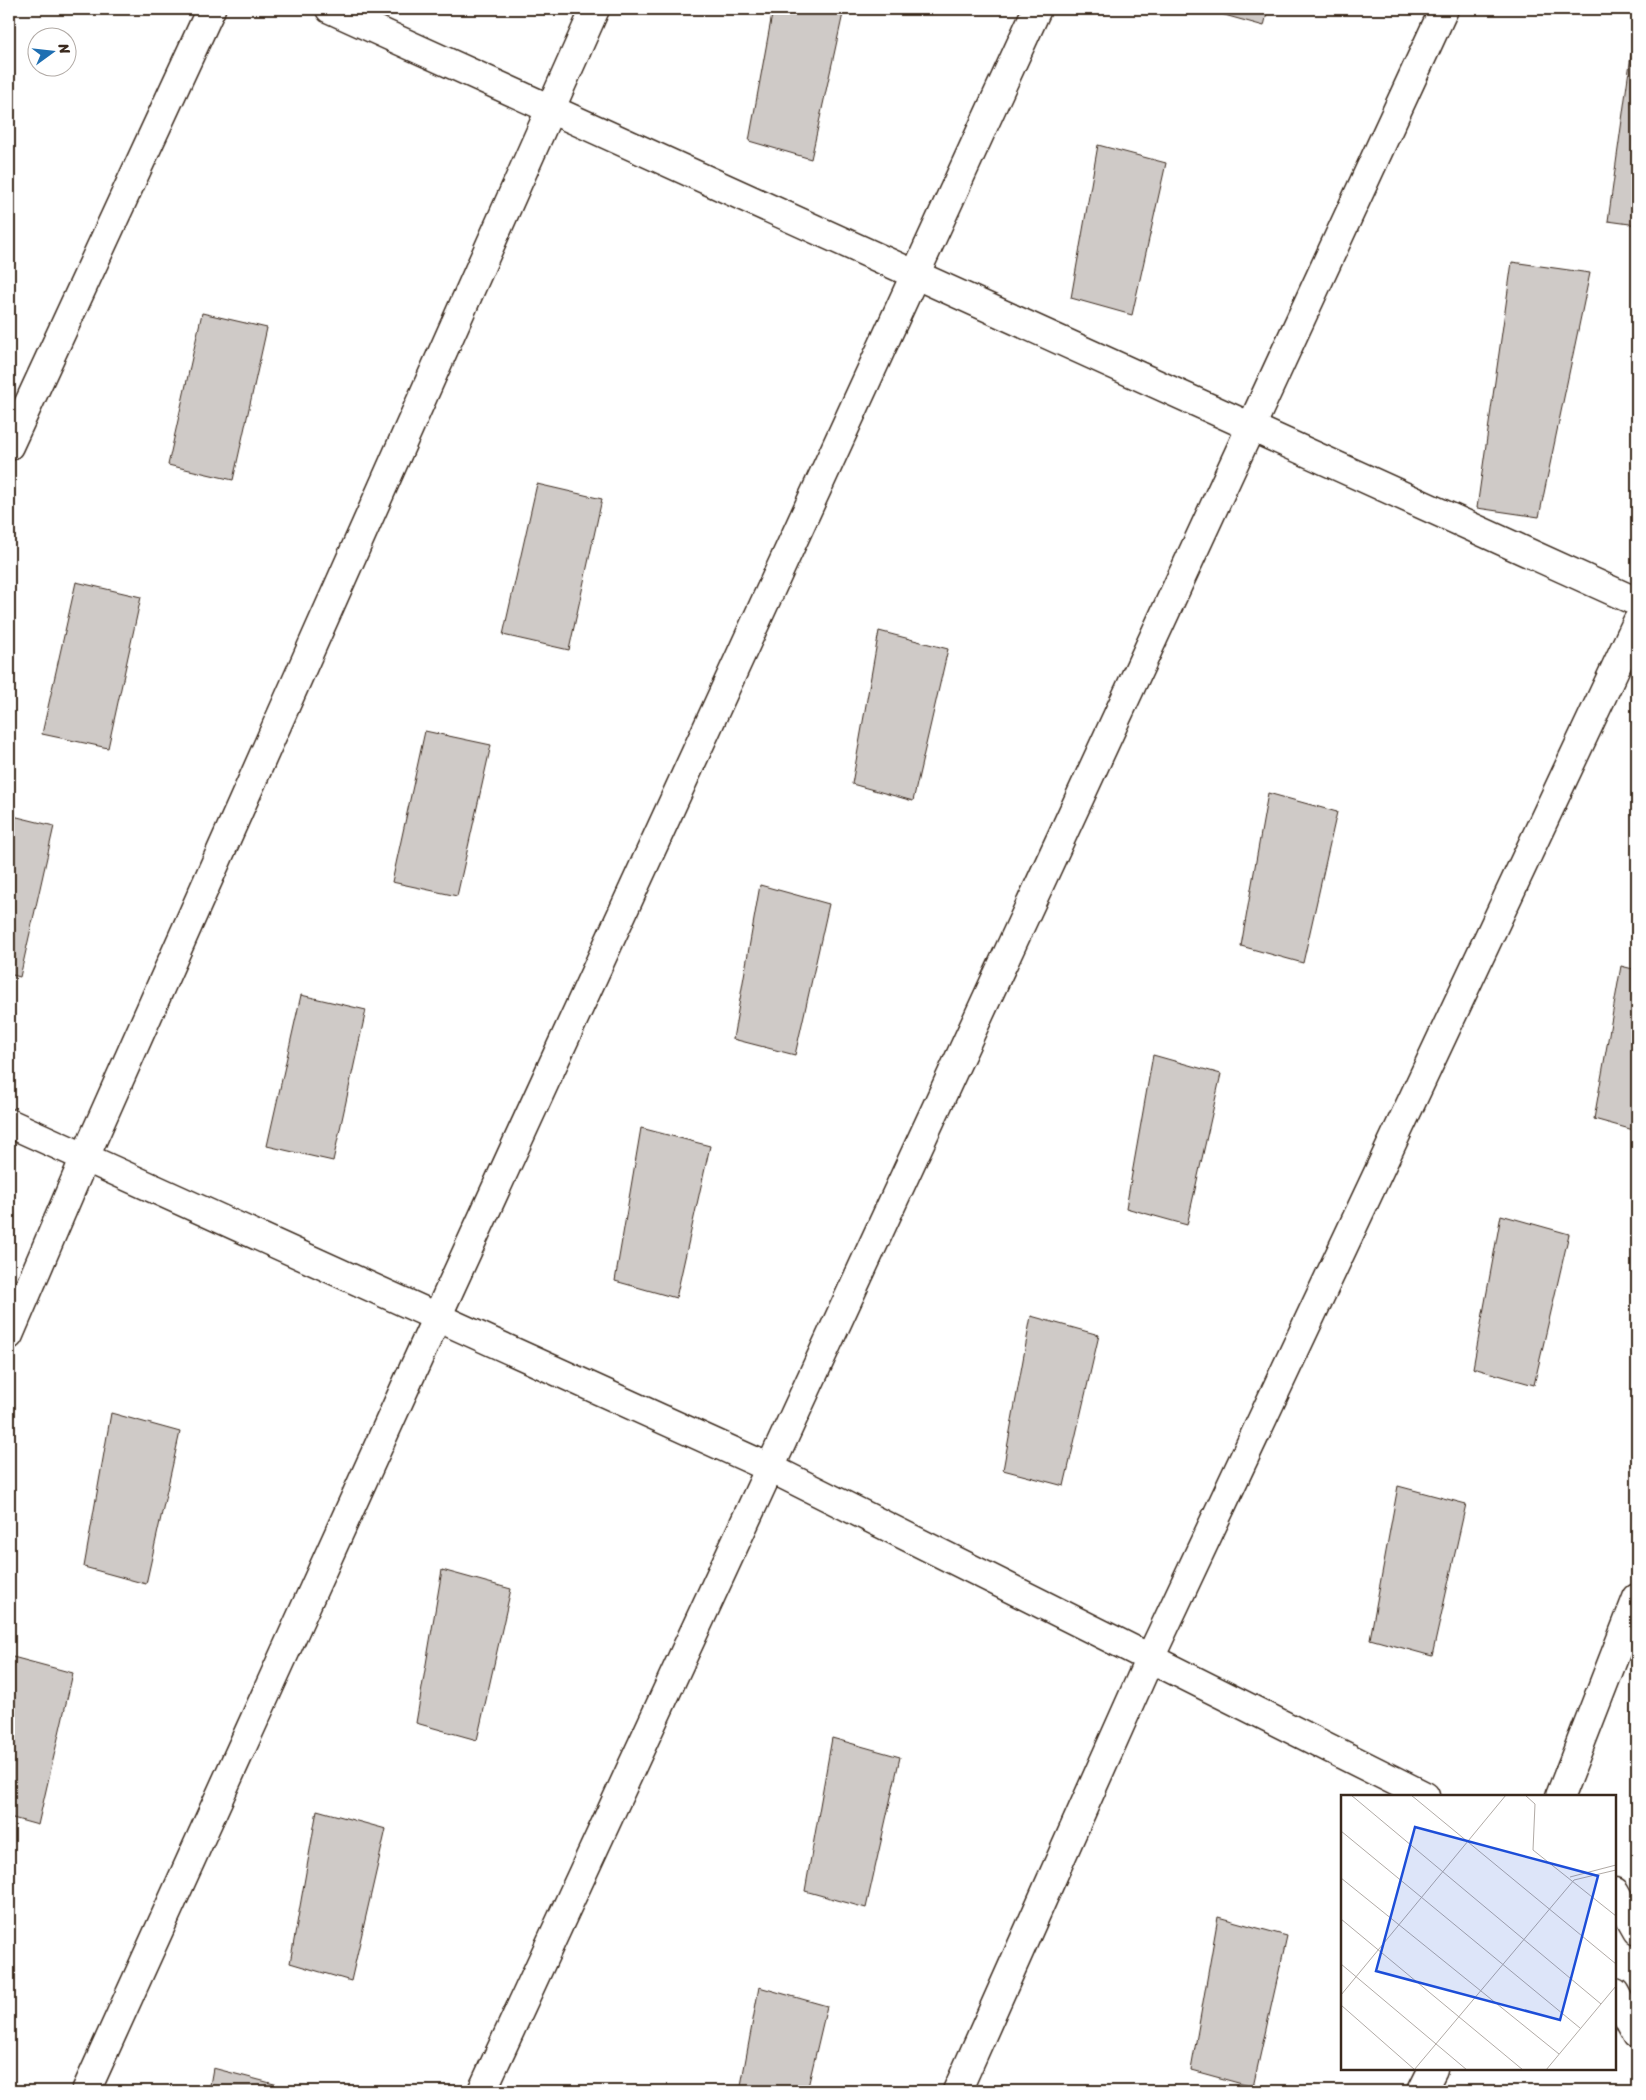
<svg xmlns="http://www.w3.org/2000/svg" width="1646" height="2100" font-family="Sriracha,sans-serif">
	<rect width="100%" height="100%" fill="#fff"/>
	<filter id="ink" filterUnits="userSpaceOnUse"><feTurbulence type="fractalNoise" baseFrequency=".02" numOctaves="2"/><feDisplacementMap in="SourceGraphic" scale="10" xChannelSelector="R" yChannelSelector="G"/><feConvolveMatrix kernelMatrix="1 2 1 2 8 2 1 2 1" color-interpolation-filters="sRGB"/></filter>
	<g filter="url(#ink)">
		<g fill="#cfcac7" stroke="#3b2a1e">
			<polygon points="773,9 844,9 811,159 749,141"/>
			<polygon points="1203,9 1268,9 1264,26"/>
			<polygon points="1637,12 1637,225 1608,221"/>
			<polygon points="1098,145 1166,163 1132,315 1071,298"/>
			<polygon points="1512,262 1590,273 1539,517 1477,508"/>
			<polygon points="202,313 267,328 233,480 168,465"/>
			<polygon points="537,484 602,499 569,650 503,635"/>
			<polygon points="76,582 141,597 108,748 42,734"/>
			<polygon points="879,631 948,649 913,801 852,784"/>
			<polygon points="425,731 491,745 457,896 392,882"/>
			<polygon points="1268,793 1337,812 1303,963 1241,946"/>
			<polygon points="9,815 54,826 20,977 9,974"/>
			<polygon points="760,885 829,904 795,1055 733,1039"/>
			<polygon points="1621,966 1637,970 1637,1131 1594,1119"/>
			<polygon points="301,995 366,1010 333,1161 267,1146"/>
			<polygon points="1153,1055 1221,1074 1187,1225 1126,1208"/>
			<polygon points="641,1128 710,1146 676,1298 615,1281"/>
			<polygon points="1501,1215 1569,1234 1534,1385 1473,1368"/>
			<polygon points="1031,1316 1099,1335 1064,1486 1003,1470"/>
			<polygon points="111,1413 180,1432 146,1584 84,1567"/>
			<polygon points="1398,1486 1466,1504 1432,1656 1370,1639"/>
			<polygon points="442,1570 511,1589 477,1740 416,1723"/>
			<polygon points="9,1656 73,1673 38,1825 9,1817"/>
			<polygon points="832,1738 900,1757 866,1908 805,1891"/>
			<polygon points="317,1810 386,1829 351,1981 290,1963"/>
			<polygon points="1218,1917 1287,1936 1253,2087 1191,2070"/>
			<polygon points="759,1987 827,2006 807,2091 740,2091"/>
			<polygon points="213,2068 282,2086 280,2091 209,2091"/>
		</g>
		<g fill="none" stroke-linecap="round" stroke-linejoin="round">
			<defs>
				<g id="minor">
					<polyline points="330,9 1637,602"/>
					<polyline points="9,446 211,9"/>
					<polyline points="9,1123 770,1468 1425,1796"/>
					<polyline points="9,1335 85,1157 595,9"/>
					<polyline points="1560,1796 1637,1598"/>
					<polyline points="1615,1892 1637,1931"/>
					<polyline points="1615,1993 1637,2034"/>
					<polyline points="86,2091 437,1317 1037,9"/>
					<polyline points="482,2091 1444,9"/>
					<polyline points="957,2091 1150,1658 1637,622"/>
					<polyline points="1422,2091 1433,2069"/>
				</g>
			</defs>
			<use href="#minor" stroke="#3b2a1e" stroke-width="31"/>
			<use href="#minor" stroke="#fff" stroke-width="28"/>
		</g>
	</g>
	<g transform="translate(1341 1795)">
		<rect width="275" height="275" fill="#fff"/>
		<path fill="none" stroke="#b1aaa5" stroke-width="1" d="M10,0L260,209M70,0L275,169M184,0L194,9L192,55L275,121M0,36L239,233M229,82L275,70M0,83L218,259M0,124L182,275M0,169L126,275M0,200L165,0M0,210L74,275M73,275L233,85L275,75M205,275L275,191"/>
		<path fill="#1d4ed8" fill-opacity="0.15" stroke="#1d4ed8" stroke-width="2.5" d="M74,32L257,81L219,225L35,176Z"/>
		<rect width="275" height="275" fill="none" stroke="#3b2a1e" stroke-width="2.5"/>
	</g>
	<rect width="1646" height="2100" fill="none" stroke="#fff" stroke-width="30"/>
	<rect x="15" y="15" width="1616" height="2070" fill="none" stroke="#3b2a1e" stroke-width="2" filter="url(#ink)"/>
	<g transform="translate(52 52) rotate(75)"><circle r="24" fill="#ffffff" stroke="#b1aaa5"/>
	<path d="M0-4L9 19L0 12L-9 19Z" fill="#1f6fb2"/>
	<text y="-8" font-size="14" font-weight="bold" text-anchor="middle" fill="#3b2a1e">N</text>
	</g>
</svg>
